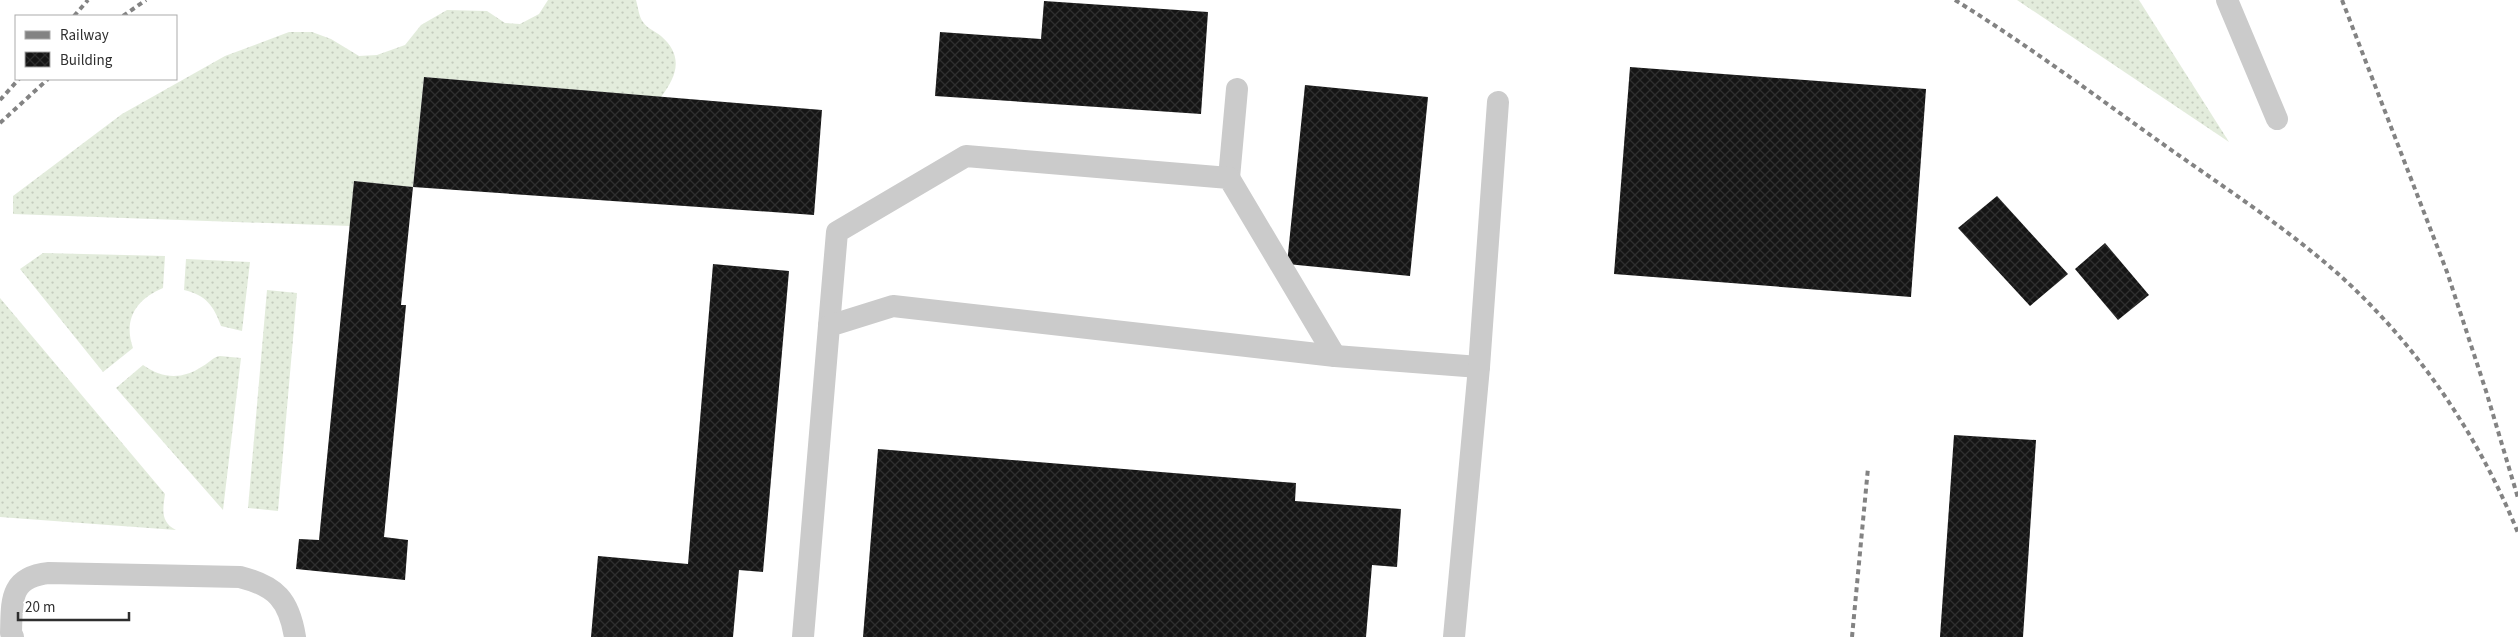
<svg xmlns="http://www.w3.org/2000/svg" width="2518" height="637" font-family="'Source Sans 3',sans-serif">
	<defs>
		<pattern id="grass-dots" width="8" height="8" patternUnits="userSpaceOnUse" patternTransform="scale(1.25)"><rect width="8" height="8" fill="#e3ecdc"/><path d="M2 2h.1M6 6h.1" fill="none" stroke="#c3cbbd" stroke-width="1.8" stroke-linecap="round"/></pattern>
		<pattern id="building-cross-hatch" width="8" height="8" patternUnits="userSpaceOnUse" patternTransform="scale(1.25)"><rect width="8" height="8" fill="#151515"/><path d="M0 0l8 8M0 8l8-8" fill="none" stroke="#2f2f2f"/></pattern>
	</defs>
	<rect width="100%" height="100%" fill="#fff"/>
	<g fill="url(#grass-dots)">
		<path d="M548,0H636C638,7 639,17 643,22C648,29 655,31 661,36C684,56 677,76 661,97L424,77L413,187L354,181L350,226L13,214V196L122,114L225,56L289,32H312L331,39L359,56L377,55L405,45L421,25L447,10L487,11L505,23L520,24L539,14Z"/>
		<polygon points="2017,0 2139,0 2229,142"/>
		<path d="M43,253L165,256L163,288C136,299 123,320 133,348L103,372L20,269Z"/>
		<path d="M186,259L250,262L242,331L221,326C214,306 206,295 184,290Z"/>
		<polygon points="267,290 297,293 278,511 248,508"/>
		<path d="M0,298L165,494C163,509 160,522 176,530L0,517Z"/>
		<path d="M220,356L241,358L223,510L116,388L143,365C163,379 182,380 203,366C209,363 213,357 220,356Z"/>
	</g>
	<g fill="url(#building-cross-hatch)">
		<polygon points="1044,1 1208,12 1201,114 935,96 940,32 1041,39"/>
		<polygon points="1630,67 1926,89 1911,297 1614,274"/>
		<polygon points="424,77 822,110 814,215 413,187"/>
		<polygon points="1305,85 1428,97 1410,276 1287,264"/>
		<polygon points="354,181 413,187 401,305 406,305 384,537 408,540 405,580 296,569 299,539 319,540"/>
		<polygon points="1997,196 2068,274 2030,306 1958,228"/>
		<polygon points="2105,243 2149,295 2118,320 2075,269"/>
		<polygon points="713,264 789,271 763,572 739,570 733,637 591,637 598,556 688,564"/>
		<polygon points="1954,435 2036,440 2023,637 1940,637"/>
		<polygon points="878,449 1296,483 1295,501 1401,509 1397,567 1372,565 1366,637 863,637"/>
	</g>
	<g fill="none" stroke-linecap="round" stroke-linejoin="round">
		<g stroke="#cbcbcb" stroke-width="22">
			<polyline points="2227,0 2277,119"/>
			<polyline points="1229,178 1237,89"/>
			<polyline points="829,326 837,232 966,156 1229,178 1335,356"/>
			<path d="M13,637L11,633C12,601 9,577 49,573L240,577C276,586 289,600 295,637"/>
			<polyline points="803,637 829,326 893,306 1335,356 1479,367"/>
			<polyline points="1454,637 1479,367 1498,102"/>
		</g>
		<g stroke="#838383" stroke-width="4" stroke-dasharray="5 4" stroke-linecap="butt">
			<path d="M1955,0C2026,44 2093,94 2160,142C2219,184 2281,224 2336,272C2416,343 2478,434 2518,533"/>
			<polyline points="2342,0 2447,272 2486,391 2518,498"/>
			<polyline points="74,16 88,0"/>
			<polyline points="123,16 146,0"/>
			<polyline points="0,100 19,79"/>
			<polyline points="0,123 48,79"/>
			<polyline points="1852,637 1868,468"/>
		</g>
	</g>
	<rect x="15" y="15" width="162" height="65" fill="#ffffff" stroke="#ababab"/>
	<rect x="25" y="31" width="25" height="8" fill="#838383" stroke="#ababab"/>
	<text x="60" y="40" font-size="15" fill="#2e2e2e">Railway</text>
	<rect x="25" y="52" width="25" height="15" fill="url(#building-cross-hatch)" stroke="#ababab"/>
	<text x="60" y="65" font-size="15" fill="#2e2e2e">Building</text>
	<path d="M18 612v8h111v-8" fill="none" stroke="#2e2e2e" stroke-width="2.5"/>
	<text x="25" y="612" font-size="15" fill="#2e2e2e" stroke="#ffffff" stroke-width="4" paint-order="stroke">20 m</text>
</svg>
